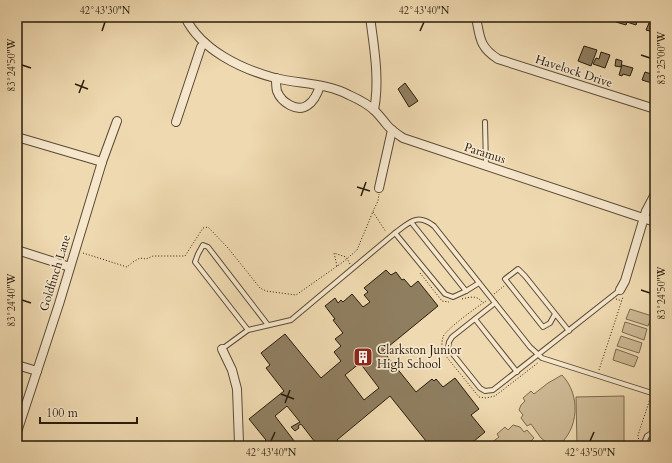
<svg xmlns="http://www.w3.org/2000/svg" width="672" height="463" font-family="Cardo,serif">
	<rect width="100%" height="100%" fill="#efd9b0"/>
	<filter id="stains"><feTurbulence type="fractalNoise" baseFrequency=".005" numOctaves="4"/><feColorMatrix values="0 0 0 0 .2 0 0 0 0 .09 0 0 0 0 .02 0 0 0 .5 -.17"/></filter>
	<radialGradient id="worn" r=".72"><stop offset=".6" stop-color="#630" stop-opacity="0"/><stop offset="1" stop-color="#630" stop-opacity=".3"/></radialGradient>
	<g fill="#cdb994" stroke="#7a6a4f">
		<polygon points="630,309 652,316 648,326 626,319"/>
		<polygon points="625,322 647,329 644,340 622,332"/>
		<polygon points="621,336 642,343 639,353 617,346"/>
		<polygon points="616,349 638,357 634,367 613,360"/>
		<path d="M562,375C581,395 579,429 558,446H551L541,438L531,424L527,426L521,418L523,415L519,410L521,405L525,401L523,398L531,391L534,394L548,383Z"/>
		<polygon points="624,396 624,446 577,446 576,397"/>
		<polygon points="513,425 520,427 524,432 527,430 534,438 531,441 535,446 487,446 499,437 497,434 505,427 508,430"/>
	</g>
	<g fill="#8f7e60" stroke="#281c0a" fill-rule="evenodd">
		<polygon points="617,17 628,19 628,17 638,17 636,25 627,22 626,25 616,22"/>
		<polygon points="649,23 654,25 655,24 655,31 653,30 653,32 646,30"/>
		<polygon points="584,46 597,50 591,66 578,61"/>
		<polygon points="601,52 610,55 605,68 593,64 596,58 599,59"/>
		<polygon points="616,59 622,61 621,67 615,66"/>
		<polygon points="622,65 633,68 630,76 623,74 622,76 619,75"/>
		<polygon points="645,72 655,75 655,84 642,80"/>
		<polygon points="405,83 418,101 409,107 398,89"/>
		<path d="M386,270L391,275L396,272L402,280L404,279L411,287L418,281L438,306L383,351L416,392L432,379L434,381L436,379L443,387L455,378L479,409L471,415L485,432L468,446H450L446,441L441,446H430L390,396L337,440L342,446H318L301,424L298,426L299,428L295,431L291,427L300,422L287,406L275,416L298,446H266L263,443L266,440L249,419L284,391L266,368L270,365L261,353L285,334L321,378L341,361L334,352L341,346L335,339L343,333L333,320L335,319L325,306L335,298L338,303L341,300L343,302L352,294L363,307L370,302L364,295L368,292L364,288ZM360,363L379,388L364,400L345,375Z"/>
	</g>
	<g fill="none" stroke-linecap="round" stroke-linejoin="round">
		<defs>
			<g id="lane">
				<polyline points="485,122 486,166"/>
				<polyline points="411,222 466,291"/>
				<polyline points="395,233 445,294 453,297 466,291 479,283"/>
				<polyline points="495,303 452,337 449,342 448,348 480,388 485,391 493,390 620,290"/>
				<polyline points="555,314 550,323 543,327 505,279 518,269 525,276 569,331"/>
				<polyline points="475,319 517,372"/>
				<polyline points="248,330 195,262 198,254 203,245 208,247 268,325"/>
				<path d="M222,349L248,330L291,320L395,233C410,222 417,213 434,226L530,347L542,358L655,394"/>
				<polyline points="645,446 644,443 647,436 655,431"/>
			</g>
			<g id="street">
				<path d="M185,17C201,50 241,69 275,78C300,84 326,83 349,95C358,99 368,104 375,111C379,115 383,120 387,125C391,130 397,134 403,138L655,222"/>
				<path d="M370,17C374,47 380,80 374,110"/>
				<path d="M476,17C480,37 479,47 498,59L655,109"/>
				<path d="M276,78C276,82 276,87 277,91C281,102 297,113 308,105C314,101 318,92 320,86"/>
				<polyline points="176,122 201,47 205,43"/>
				<polyline points="17,137 102,162"/>
				<polyline points="379,188 392,130"/>
				<polyline points="17,250 70,267"/>
				<polyline points="620,290 625,281 646,211 655,194"/>
				<polyline points="222,349 232,370 237,389 239,443 240,446"/>
				<polyline points="17,365 37,371"/>
				<polyline points="17,432 59,304 102,162 117,121"/>
			</g>
		</defs>
		<use href="#lane" stroke="#5a4b34" stroke-width="6"/>
		<use href="#street" stroke="#5a4b34" stroke-width="10"/>
		<g stroke="#281c0a" stroke-width="1" stroke-dasharray="1 2" stroke-linecap="butt">
			<polyline points="373,212 386,232"/>
			<polyline points="83,253 127,267 133,262 140,258 146,259 153,256 185,256 203,228 208,227 228,248 260,288 266,291 296,295 343,262 357,250 374,209 378,201 379,194"/>
			<polyline points="337,266 334,253 346,257 350,264"/>
			<polyline points="420,273 442,301 449,302"/>
			<polyline points="494,294 504,286"/>
			<path d="M462,299C470,297 477,295 482,302"/>
			<polyline points="616,299 622,301"/>
			<path d="M486,301C477,307 446,329 443,337C441,343 442,351 445,355L479,397L486,398L495,396L539,362"/>
			<polyline points="599,370 623,297"/>
			<polyline points="639,442 638,435 650,399"/>
		</g>
		<use href="#lane" stroke="#f5e6cc" stroke-width="4"/>
		<use href="#street" stroke="#f5e6cc" stroke-width="8"/>
	</g>
	<path fill="none" stroke="#281c0a" stroke-width="1.5" d="M102,31L105,22M420,31L424,22M641,55L650,58M22,65L31,68M75,84L88,89M79,93L84,80M357,187L370,191M361,196L366,182M641,290L650,293M22,300L31,303M281,394L294,399M285,403L290,390M271,441L275,432M590,441L594,432"/>
	<defs>
		<symbol id="building-square" viewBox="-11 -11 22 22"><rect x="-9" y="-9" width="18" height="18" rx="4" fill="#8f2418" stroke="#f5e6cc"/><path d="M-4-6H4V6H1V3H-1V6H-4ZM-2.5-4.3h1.7v1.8h-1.7ZM.8-4.3h1.7v1.8H.8ZM-2.5-1h1.7V.8h-1.7ZM.8-1h1.7V.8H.8Z" fill="#fff"/></symbol>
	</defs>
	<g fill-rule="evenodd">
		<use href="#building-square" x="352" y="346" width="22" height="22"/>
	</g>
	<g text-anchor="middle" stroke-width="3.5" stroke-linejoin="round" paint-order="stroke">
		<g font-size="12" fill="#281c0a" stroke="#f5e6cc">
			<text transform="translate(574 71) rotate(18)" y="4">Havelock Drive</text>
			<text transform="translate(485 153) rotate(18)" y="4">Paramus</text>
			<text transform="translate(55 273) rotate(-73)" y="4">Goldfinch Lane</text>
		</g>
		<g font-size="12" fill="#281c0a" stroke="#f5e6cc" text-anchor="start">
			<text x="377" y="354">Clarkston Junior<tspan x="377" dy="14">High School</tspan></text>
		</g>
	</g>
	<rect width="672" height="463" fill="none" stroke="#efd9b0" stroke-width="44"/>
	<path d="M40 417v6h97v-6" fill="none" stroke="#281c0a" stroke-width="2"/>
	<text x="46" y="417" font-size="12" fill="#281c0a" stroke="#f5e6cc" stroke-width="3" paint-order="stroke">100 m</text>
	<rect x="22" y="22" width="628" height="419" fill="none" stroke="#281c0a" stroke-width="1.5"/>
	<g font-size="10" text-anchor="middle" fill="#281c0a">
		<text x="105" y="14">42°43'30"N</text>
		<text x="424" y="14">42°43'40"N</text>
		<text transform="translate(661 58) rotate(-90)" y="4">83°25'00"W</text>
		<text transform="translate(11 65) rotate(-90)" y="4">83°24'50"W</text>
		<text transform="translate(661 293) rotate(-90)" y="4">83°24'50"W</text>
		<text transform="translate(11 300) rotate(-90)" y="4">83°24'40"W</text>
		<text x="271" y="456">42°43'40"N</text>
		<text x="590" y="456">42°43'50"N</text>
	</g>
	<rect width="100%" height="100%" filter="url(#stains)"/>
	<rect width="100%" height="100%" fill="url(#worn)"/>
</svg>
